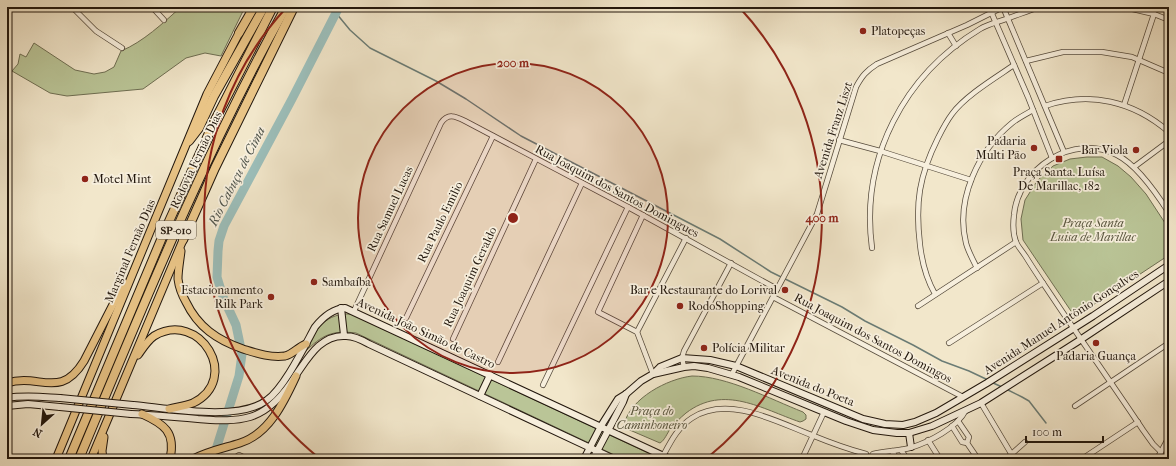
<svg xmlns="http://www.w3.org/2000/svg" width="1176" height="466" font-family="'IM FELL French Canon',serif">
	<rect width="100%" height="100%" fill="#f2e7cb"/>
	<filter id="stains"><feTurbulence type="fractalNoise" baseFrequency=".005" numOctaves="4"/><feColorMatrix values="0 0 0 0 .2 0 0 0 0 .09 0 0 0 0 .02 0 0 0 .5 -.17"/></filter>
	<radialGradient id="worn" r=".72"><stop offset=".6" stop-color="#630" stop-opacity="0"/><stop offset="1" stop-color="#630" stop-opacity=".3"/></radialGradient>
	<g fill="#bac597" stroke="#6e6e52">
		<path d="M181,7H245L221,56L205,53L186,58L143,89L67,96L50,93L12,71L18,64L20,54L26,57L34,43L75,70L94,74L105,72L114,67L121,51C143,42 163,23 181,7Z"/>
		<polygon points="1087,157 1102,157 1118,166 1131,177 1146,194 1169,229 1169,255 1075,317 1023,240 1021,219 1025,200 1037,181 1053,166 1070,159"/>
		<path d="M343,314H351L661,459H623L356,333C332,330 322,335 305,352C315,333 320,318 343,314Z"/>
		<path d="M692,376C727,376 770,399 803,412L806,415V419L803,421L800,422C762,409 724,384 686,413C680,418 675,423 671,428C667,433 665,440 660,443L625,428L624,424C631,398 667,379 692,376Z"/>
	</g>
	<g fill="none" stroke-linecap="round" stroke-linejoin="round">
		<g stroke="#6b7c75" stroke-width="1.5">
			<polyline points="336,13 350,30 370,48 436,81 466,99 521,136 720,239 771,272 842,307 865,321 913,345 942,361 969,371 988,380"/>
			<polyline points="991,382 1002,387"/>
			<polyline points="1006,389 1022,397 1029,401 1046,423"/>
		</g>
		<polyline stroke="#9cbfbb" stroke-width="9" points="213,459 239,376 242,354 236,325 223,297 217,277 218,251 219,241 224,226 292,99 339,7"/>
		<defs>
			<g id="minor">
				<polyline points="72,7 96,31 122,48"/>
				<polyline points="152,7 164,20"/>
				<polyline points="868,7 869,7"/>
				<polyline points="989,7 1028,97 1052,158"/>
				<polyline points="1003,7 1064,152"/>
				<polyline points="1124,7 1154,14 1169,20"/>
				<polyline points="948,33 956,46"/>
				<polyline points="1026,61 1063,52 1102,52 1132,57 1169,73"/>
				<polyline points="1124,105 1154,14"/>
				<path d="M1045,106C1090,91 1133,101 1169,132"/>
				<polyline points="839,140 880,151 971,180"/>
				<polyline points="1134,167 1169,141"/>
				<polyline points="1164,205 1169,202"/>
				<polyline points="643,215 598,312 637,332 653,374"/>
				<path d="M872,248C860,158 904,75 980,29C988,24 998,22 1006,19C1018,15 1029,10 1040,7"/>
				<path d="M977,268C973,260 968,251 966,243C955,199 979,150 1012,123C1018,118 1026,114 1033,110"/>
				<path d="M935,294C927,280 922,262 920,245C915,203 919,176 938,138C942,130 946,122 952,114C965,96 995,78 1014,65"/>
				<polyline points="773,297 963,397"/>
				<polyline points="918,306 1016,242"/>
				<path d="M354,311L441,123C448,113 455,116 465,121L628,207L777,289"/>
				<polyline points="406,318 493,136"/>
				<polyline points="637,332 686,238"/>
				<polyline points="453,339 536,159"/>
				<polyline points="949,343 1043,283"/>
				<polyline points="498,362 582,183"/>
				<polyline points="684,367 682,358 684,351 731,263"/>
				<path d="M732,374L817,214L856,87C862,76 866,71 877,64L967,25L1003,7"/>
				<polyline points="543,385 628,207"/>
				<polyline points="981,403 1012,455"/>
				<polyline points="1075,406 1169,343"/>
				<polyline points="958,421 969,437 967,443"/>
				<polyline points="952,426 962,442 967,443 978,459"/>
				<polyline points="928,440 940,459"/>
				<polyline points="901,450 907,459"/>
				<polyline points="892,451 897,459"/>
				<path d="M1161,452L1153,444L1143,430C1113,385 1081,340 1051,295C1043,283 1034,270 1026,257C1023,252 1018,247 1016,242C1013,234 1013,223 1014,215C1018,169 1073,132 1117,155C1137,165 1157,194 1169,213"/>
				<path d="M663,456C671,441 678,427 692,418C729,394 779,423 814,436C831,443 848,449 866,454"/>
				<polyline points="233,459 239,455 243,457 245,459"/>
				<polyline points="802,459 824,412"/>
				<path d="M869,459L873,454C885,451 898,451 910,448C929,442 957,428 966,410"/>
				<polyline points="1006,459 1025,442"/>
				<polyline points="1082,459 1138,422"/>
				<polyline points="1157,459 1169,437"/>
			</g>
			<g id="secondary">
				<polyline points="341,308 344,335"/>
				<polyline points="653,374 684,367 694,366 708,368 739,377 846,421 873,430 897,433 909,433 932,426 981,403 1077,342 1169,281"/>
				<polyline points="480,396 490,375"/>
				<path d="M7,398C25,395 42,397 60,398"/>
				<path d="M133,405C167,408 239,422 267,400C284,388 304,347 315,327C323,317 332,309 345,308L670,459"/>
				<polyline points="7,406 28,404 60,407"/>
				<path d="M131,414C153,415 176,417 198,419C215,420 233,422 250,417C270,411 285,393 296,375C308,358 321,334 346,336C354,336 362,340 369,344L614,459"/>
				<polyline points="909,433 911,447"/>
				<polyline points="584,459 601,426 618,399 626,394 641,381 653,374 660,367 682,358 710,360 736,366 863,419 885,424 903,425 915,422 936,413 987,383 1093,316 1169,265"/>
				<polyline points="593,459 623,402 626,394"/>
			</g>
			<g id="trunk">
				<path d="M181,251C180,260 178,270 178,279C179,287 182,295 186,302C198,327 217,340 243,349C256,353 270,358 285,356C293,354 298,347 306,344"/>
				<path d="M138,355C143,348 147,341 154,336C200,309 242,379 193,403C185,406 177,407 169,409"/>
				<path d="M7,383C40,373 60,400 84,361L124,283"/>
				<path d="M142,414C164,424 176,432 170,459"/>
				<polyline points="56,459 207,94 239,33"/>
				<polyline points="91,459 183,240"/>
				<polyline points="103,459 102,451 104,437"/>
				<path d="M193,459C208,451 224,448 240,443C269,434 284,402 296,376"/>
			</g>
			<g id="motorway">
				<polyline points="239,33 254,7"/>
				<polyline points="189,141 199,128 214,96 264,7"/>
				<polyline points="183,240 215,168 294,7"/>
				<polyline points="69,459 166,228 214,122 273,7"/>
				<path d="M79,459C143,306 205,152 286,7"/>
			</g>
		</defs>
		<use href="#minor" stroke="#564b3c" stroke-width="6"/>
		<use href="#secondary" stroke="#22170d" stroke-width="8"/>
		<use href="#trunk" stroke="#22170d" stroke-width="9"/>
		<use href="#motorway" stroke="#22170d" stroke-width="10"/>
		<use href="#minor" stroke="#f7efdd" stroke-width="4.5"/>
		<use href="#secondary" stroke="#f7efdd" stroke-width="6"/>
		<use href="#trunk" stroke="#e9c486" stroke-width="7"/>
		<use href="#motorway" stroke="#e9c486" stroke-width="8"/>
		<defs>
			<g id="secondary-bridge">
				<polyline points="60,398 133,405"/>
				<polyline points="60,407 131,414"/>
			</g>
		</defs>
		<use href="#secondary-bridge" stroke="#22170d" stroke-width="8" stroke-linecap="butt"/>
		<use href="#secondary-bridge" stroke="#f7efdd" stroke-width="6"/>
	</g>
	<circle cx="513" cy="218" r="155" fill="#8f2418" fill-opacity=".12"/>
	<g fill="none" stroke="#8f2418" stroke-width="2">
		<circle cx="513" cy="218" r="155"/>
		<path d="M319 458A309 309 0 0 1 287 7M739 7A309 309 0 0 1 707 458"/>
	</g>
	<g fill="#8f2418" stroke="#f7efdd" stroke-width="1.5">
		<circle cx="863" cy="31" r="4"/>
		<circle cx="1034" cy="148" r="4"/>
		<circle cx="1136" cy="150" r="4"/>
		<rect x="1055" y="155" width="8" height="8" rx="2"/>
		<circle cx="85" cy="179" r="4"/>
		<circle cx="314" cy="282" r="4"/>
		<circle cx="785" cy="290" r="4"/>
		<circle cx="271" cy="297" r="4"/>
		<circle cx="680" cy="306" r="4"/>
		<circle cx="1096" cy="343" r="4"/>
		<circle cx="704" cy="348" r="4"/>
	</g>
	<g text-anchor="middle" stroke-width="3.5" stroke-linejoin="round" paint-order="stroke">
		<rect fill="#f7efdd" stroke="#62584b" stroke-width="1" x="156" y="221" width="40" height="18" rx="3"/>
		<g font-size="11" font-weight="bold" fill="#22170d">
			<text x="176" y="234">SP-010</text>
		</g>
		<g font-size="12" fill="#22170d" stroke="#f7efdd" text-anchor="start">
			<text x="871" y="35">Platopeças</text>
			<text x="1026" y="145" text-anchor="end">Padaria<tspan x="1026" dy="14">Multi Pão</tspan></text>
			<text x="1128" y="154" text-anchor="end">Bar Viola</text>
			<text x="1059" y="176" text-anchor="middle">Praça Santa. Luísa<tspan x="1059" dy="14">De Marillac, 182</tspan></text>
			<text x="93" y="183">Motel Mint</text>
			<text x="322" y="286">Sambaíba</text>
			<text x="263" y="294" text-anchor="end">Estacionamento<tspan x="263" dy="14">Rilk Park</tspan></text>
			<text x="777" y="294" text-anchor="end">Bar e Restaurante do Lorival</text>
			<text x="688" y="310">RodoShopping</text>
			<text x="712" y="352">Polícia Militar</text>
			<text x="1096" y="360" text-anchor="middle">Padaria Guança</text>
		</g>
		<g font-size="12" fill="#22170d" stroke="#f7efdd">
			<text transform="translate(833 130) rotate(-72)" y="4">Avenida Franz Liszt</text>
			<text transform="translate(196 160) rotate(-65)" y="4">Rodovia Fernão Dias</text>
			<text transform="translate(617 191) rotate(28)" y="4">Rua Joaquim dos Santos Domingues</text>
			<text transform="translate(390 209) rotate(-65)" y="4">Rua Samuel Lucas</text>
			<text transform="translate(440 222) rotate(-64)" y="4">Rua Paulo Emilio</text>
			<text transform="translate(130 251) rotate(-67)" y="4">Marginal Fernão Dias</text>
			<text transform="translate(470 277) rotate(-65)" y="4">Rua Joaquim Geraldo</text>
			<text transform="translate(1061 322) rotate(-33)" y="4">Avenida Manuel Antônio Gonçalves</text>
			<text transform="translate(426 333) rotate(25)" y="4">Avenida João Simão de Castro</text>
			<text transform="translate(873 338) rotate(28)" y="4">Rua Joaquim dos Santos Domingos</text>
			<text transform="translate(813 386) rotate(22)" y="4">Avenida do Poeta</text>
		</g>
		<g font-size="12" font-style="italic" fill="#57543d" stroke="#f7efdd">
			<text x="1093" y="227">Praça Santa<tspan x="1093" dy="14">Luisa de Marillac</tspan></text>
			<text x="652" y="415">Praça do<tspan x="652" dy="14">Caminhoneiro</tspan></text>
		</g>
		<g font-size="13" font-style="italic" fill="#4d524a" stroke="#f7efdd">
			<text transform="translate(236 176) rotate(-63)" y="5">Rio Cabuçu de Cima</text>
		</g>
	</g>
	<circle cx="513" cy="218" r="6" fill="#8f2418" stroke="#f7efdd" stroke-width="2"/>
	<g font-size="12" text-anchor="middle" font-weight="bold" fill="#8f2418" stroke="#f7efdd" stroke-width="3.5" stroke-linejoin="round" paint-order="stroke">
		<text x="513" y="67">200 m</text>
		<text x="822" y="222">400 m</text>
	</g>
	<rect width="1176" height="466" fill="none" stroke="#f2e7cb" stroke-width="24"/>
	<rect x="8" y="8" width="1160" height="450" fill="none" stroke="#22170d" stroke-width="2"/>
	<rect x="12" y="12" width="1152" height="442" fill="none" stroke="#22170d"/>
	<g transform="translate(42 424) rotate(207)" stroke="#f7efdd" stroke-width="3" paint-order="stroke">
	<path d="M0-3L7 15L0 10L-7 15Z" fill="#22170d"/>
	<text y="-6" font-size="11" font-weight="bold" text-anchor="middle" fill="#22170d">N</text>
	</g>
	<path d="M1026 436v6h77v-6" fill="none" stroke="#22170d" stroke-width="2"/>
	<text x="1032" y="436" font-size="12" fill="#22170d" stroke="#f7efdd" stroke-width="3" paint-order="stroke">100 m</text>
	<rect width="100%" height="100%" filter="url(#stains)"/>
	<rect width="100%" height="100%" fill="url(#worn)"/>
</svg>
